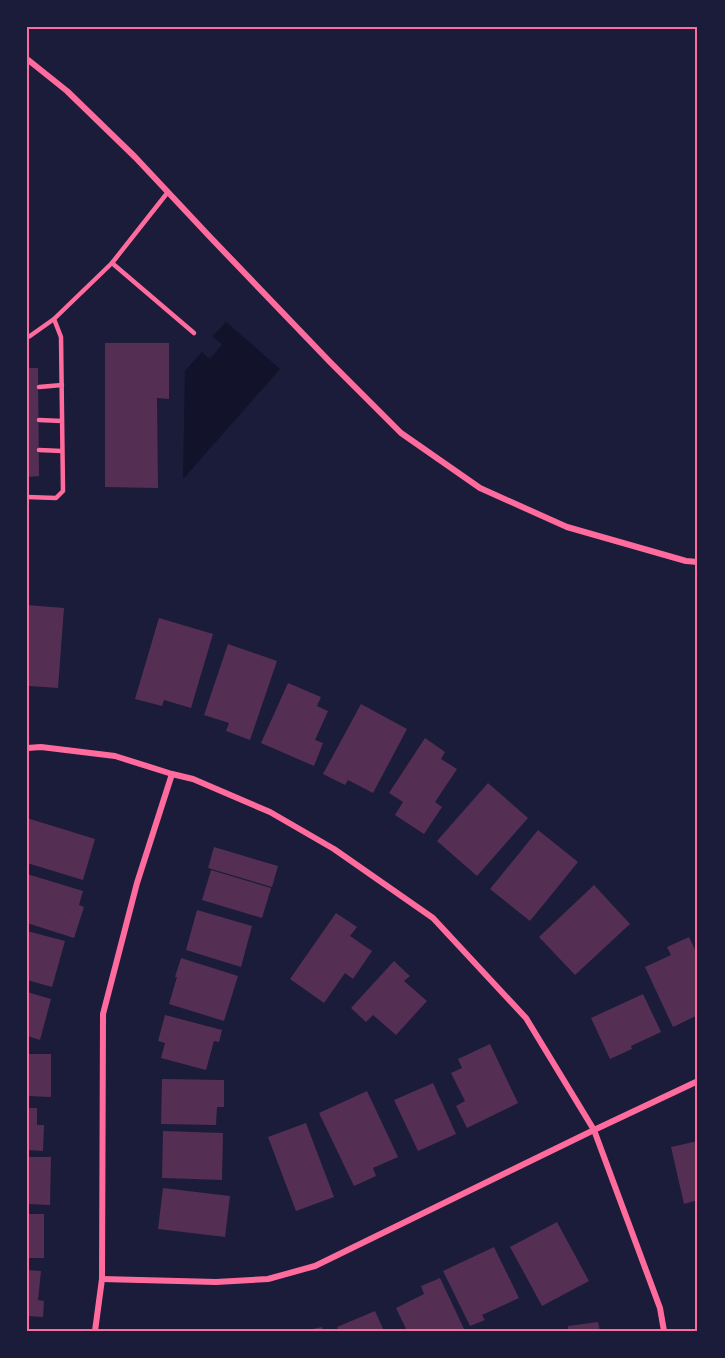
<svg xmlns="http://www.w3.org/2000/svg" width="725" height="1358" font-family="Arial,sans-serif">
	<rect width="100%" height="100%" fill="#1b1b3a"/>
	<polygon fill="#12122b" points="226,322 280,369 183,479 185,371 202,352 210,359 222,345 213,336"/>
	<g fill="#542f53">
		<polygon points="105,343 169,343 169,399 157,398 158,488 105,487"/>
		<polygon points="27,368 38,368 39,476 27,477"/>
		<polygon points="27,605 64,608 58,688 29,686 29,683 27,683"/>
		<polygon points="159,618 213,634 191,708 164,700 162,706 135,699"/>
		<polygon points="228,644 277,661 250,740 226,731 229,723 204,715"/>
		<polygon points="288,683 321,697 317,706 328,711 315,740 323,743 314,766 261,743"/>
		<polygon points="361,704 407,729 373,793 348,780 345,785 323,774"/>
		<polygon points="425,738 445,752 441,759 457,769 435,802 442,807 424,834 395,815 403,802 389,793"/>
		<polygon points="488,783 528,818 477,876 437,841"/>
		<polygon points="27,818 95,839 83,880 27,863"/>
		<polygon points="538,830 578,862 530,921 490,889"/>
		<polygon points="214,847 278,866 272,887 208,868"/>
		<polygon points="211,870 271,888 262,918 202,900"/>
		<polygon points="27,874 83,891 79,905 84,907 74,938 27,923"/>
		<polygon points="594,885 630,924 575,975 539,937"/>
		<polygon points="197,910 252,926 241,967 186,950"/>
		<polygon points="336,913 357,927 350,936 372,951 353,979 345,973 324,1003 290,979"/>
		<polygon points="27,931 65,941 52,987 27,980"/>
		<polygon points="689,937 698,956 698,1015 673,1027 645,967 671,955 667,947"/>
		<polygon points="181,958 238,976 224,1021 169,1004 177,977 175,977"/>
		<polygon points="394,961 410,976 404,981 427,1001 396,1035 373,1015 366,1022 351,1008"/>
		<polygon points="27,992 51,999 40,1040 27,1036"/>
		<polygon points="643,994 661,1032 631,1046 632,1049 610,1059 591,1018"/>
		<polygon points="165,1015 222,1030 219,1042 214,1041 206,1070 161,1058 165,1043 158,1041"/>
		<polygon points="490,1044 518,1103 467,1128 456,1106 465,1101 451,1073 462,1068 458,1059"/>
		<polygon points="27,1054 51,1054 51,1097 27,1096"/>
		<polygon points="162,1079 224,1080 224,1107 217,1107 216,1125 161,1124"/>
		<polygon points="433,1083 456,1134 418,1151 394,1100"/>
		<polygon points="367,1091 398,1157 373,1168 376,1176 354,1186 319,1113"/>
		<polygon points="27,1108 37,1108 37,1125 44,1125 43,1151 27,1150"/>
		<polygon points="306,1123 334,1197 296,1211 268,1137"/>
		<polygon points="163,1131 223,1133 222,1180 162,1178"/>
		<polygon points="698,1141 698,1200 684,1204 671,1147"/>
		<polygon points="27,1157 51,1157 50,1205 27,1204"/>
		<polygon points="163,1188 230,1196 225,1237 158,1229"/>
		<rect x="27" y="1214" width="17" height="44"/>
		<polygon points="557,1222 589,1281 542,1306 510,1247"/>
		<polygon points="494,1247 519,1298 482,1315 485,1320 470,1326 443,1271"/>
		<polygon points="27,1270 41,1271 38,1300 44,1301 43,1317 27,1316"/>
		<polygon points="440,1278 465,1331 407,1331 396,1308 424,1294 421,1286"/>
		<polygon points="375,1311 384,1331 339,1331 337,1327"/>
		<polygon points="598,1322 600,1331 568,1331 568,1326"/>
		<polygon points="322,1327 323,1331 309,1331 308,1330"/>
	</g>
	<g fill="none" stroke-linecap="round" stroke-linejoin="round">
		<g stroke="#ff6b9d" stroke-width="4.5">
			<polyline points="112,263 194,333"/>
			<polyline points="27,337 30,336 54,319 112,263 168,192"/>
			<polyline points="39,387 62,385"/>
			<polyline points="39,420 62,421"/>
			<polyline points="39,450 62,451"/>
			<polyline points="27,497 56,498 63,491 61,337 54,319"/>
		</g>
		<g stroke="#ff6b9d" stroke-width="6">
			<polyline points="27,59 67,91 135,157 211,238 330,362 401,433 480,488 567,527 686,561 698,562"/>
			<polyline points="27,748 41,747 115,756 172,774 193,779 270,812 334,849 433,918 526,1018 594,1130 660,1308 664,1331"/>
			<polyline points="102,1279 216,1282 268,1279 315,1266 594,1130 698,1081"/>
			<polyline points="95,1331 102,1279 103,1014 137,883 172,774"/>
		</g>
	</g>
	<rect width="725" height="1358" fill="none" stroke="#1b1b3a" stroke-width="57"/>
	<rect x="28" y="28" width="668" height="1302" fill="none" stroke="#ff6b9d" stroke-width="2"/>
</svg>
